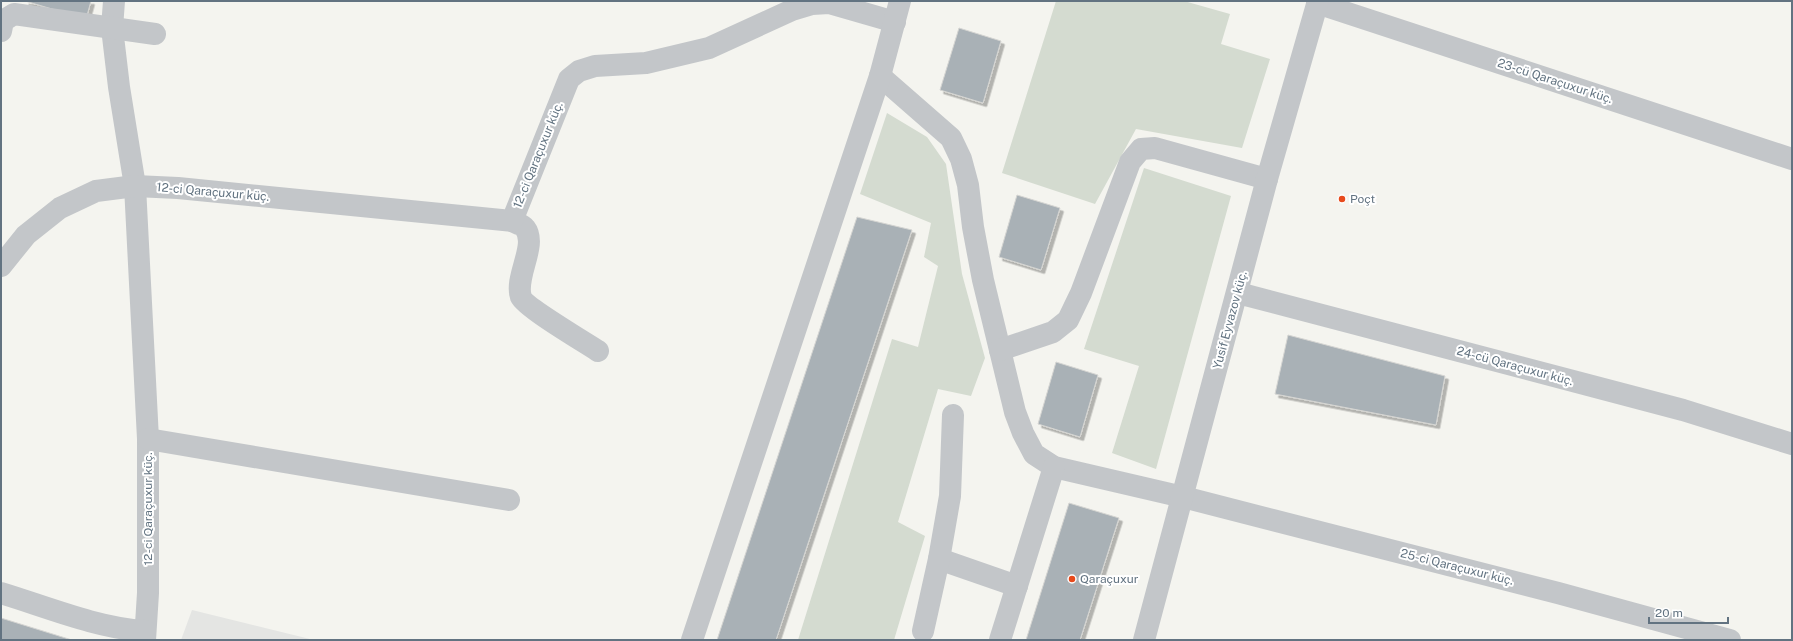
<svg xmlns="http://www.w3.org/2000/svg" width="1793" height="641" font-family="'Public Sans',sans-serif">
	<defs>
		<filter id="shadow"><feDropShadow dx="3.5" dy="3.5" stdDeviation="0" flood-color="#0004"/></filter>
	</defs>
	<rect width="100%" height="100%" fill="#f4f4ef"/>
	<polygon fill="#e4e5e3" points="192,610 314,640 181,640"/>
	<g fill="#d4dbd0">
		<polygon points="1056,1 1184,1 1230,14 1221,44 1270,59 1242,148 1136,129 1095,204 1002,173"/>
		<polygon points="887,113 927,137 946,164 962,274 985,358 971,396 938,389 898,522 925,536 894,640 798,640 892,339 918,347 938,266 924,257 931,223 860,194"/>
		<polygon points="1144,168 1231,196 1156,469 1112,453 1139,366 1084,349"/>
	</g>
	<g fill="#a9b1b6" stroke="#d5d5d2" filter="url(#shadow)">
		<polygon points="25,1 91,1 86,19"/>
		<polygon points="959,28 1001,41 983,103 940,90"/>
		<polygon points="1017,195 1060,208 1041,270 999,257"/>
		<polygon points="857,217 912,230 776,640 717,640"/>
		<polygon points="1288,335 1445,376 1436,425 1275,394"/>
		<polygon points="1056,362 1098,375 1080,437 1038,424"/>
		<polygon points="1069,503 1119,518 1080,640 1026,640"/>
		<polygon points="1,618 72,640 1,640"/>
	</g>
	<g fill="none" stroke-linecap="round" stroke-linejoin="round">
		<g stroke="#c3c6c9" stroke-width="22">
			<polyline points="114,1 112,28 119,87 135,186 148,439 148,593 145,640"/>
			<polyline points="1317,3 1792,159"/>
			<polyline points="1,31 3,21 14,14 155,34"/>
			<polyline points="880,76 951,138 961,159 968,185 973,227 983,280 1015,412 1023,433 1034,454 1054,467 1183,497 1558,593 1730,640"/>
			<path d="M512,221C516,223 523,225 525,228C538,245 514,277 521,297C525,307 586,343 598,351"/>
			<polyline points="1,266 26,235 60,208 96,191 135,186 178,188 512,221 569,79 579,71 595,66 646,63 709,48 792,10 812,4 829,3 895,22"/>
			<polyline points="1238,293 1683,410 1792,444"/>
			<polyline points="1000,350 1053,332 1068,320 1081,293 1130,162 1141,149 1155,148 1267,179"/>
			<polyline points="148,439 509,500"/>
			<polyline points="939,559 1017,586"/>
			<path d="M1,593C47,607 97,628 145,631"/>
			<polyline points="923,631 939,559 950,496 953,415"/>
			<polyline points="692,640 880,76 900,1"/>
			<polyline points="1000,640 1054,467"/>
			<polyline points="1144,640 1267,179 1318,1"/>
		</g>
	</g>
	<g fill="#e74a1c" stroke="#fff" stroke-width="1.5">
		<circle cx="1342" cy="199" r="4"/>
		<circle cx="1072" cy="579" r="4"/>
	</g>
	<g text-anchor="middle" stroke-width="4" stroke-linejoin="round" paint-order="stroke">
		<g font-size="12" fill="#627381" stroke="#fff">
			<text transform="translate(1555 81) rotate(18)" y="4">23-cü Qaraçuxur küç.</text>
			<text transform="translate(538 155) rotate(-68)" y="4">12-ci Qaraçuxur küç.</text>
			<text transform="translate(213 192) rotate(5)" y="4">12-ci Qaraçuxur küç.</text>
			<text transform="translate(1230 320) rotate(-75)" y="4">Yusif Eyvazov küç.</text>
			<text transform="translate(1515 366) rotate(15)" y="4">24-cü Qaraçuxur küç.</text>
			<text transform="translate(148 509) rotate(-90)" y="4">12-ci Qaraçuxur küç.</text>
			<text transform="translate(1457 567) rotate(14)" y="4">25-ci Qaraçuxur küç.</text>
		</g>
		<g font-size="12" fill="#627381" stroke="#fff" text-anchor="start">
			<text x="1350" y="203">Poçt</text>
			<text x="1080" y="583">Qaraçuxur</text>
		</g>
	</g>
	<rect width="1793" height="641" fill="none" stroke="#627381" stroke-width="4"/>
	<path d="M1649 617v6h79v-6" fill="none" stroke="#627381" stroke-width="2"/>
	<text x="1655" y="617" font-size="12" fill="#627381" stroke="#ffffff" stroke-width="3" paint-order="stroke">20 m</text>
</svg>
